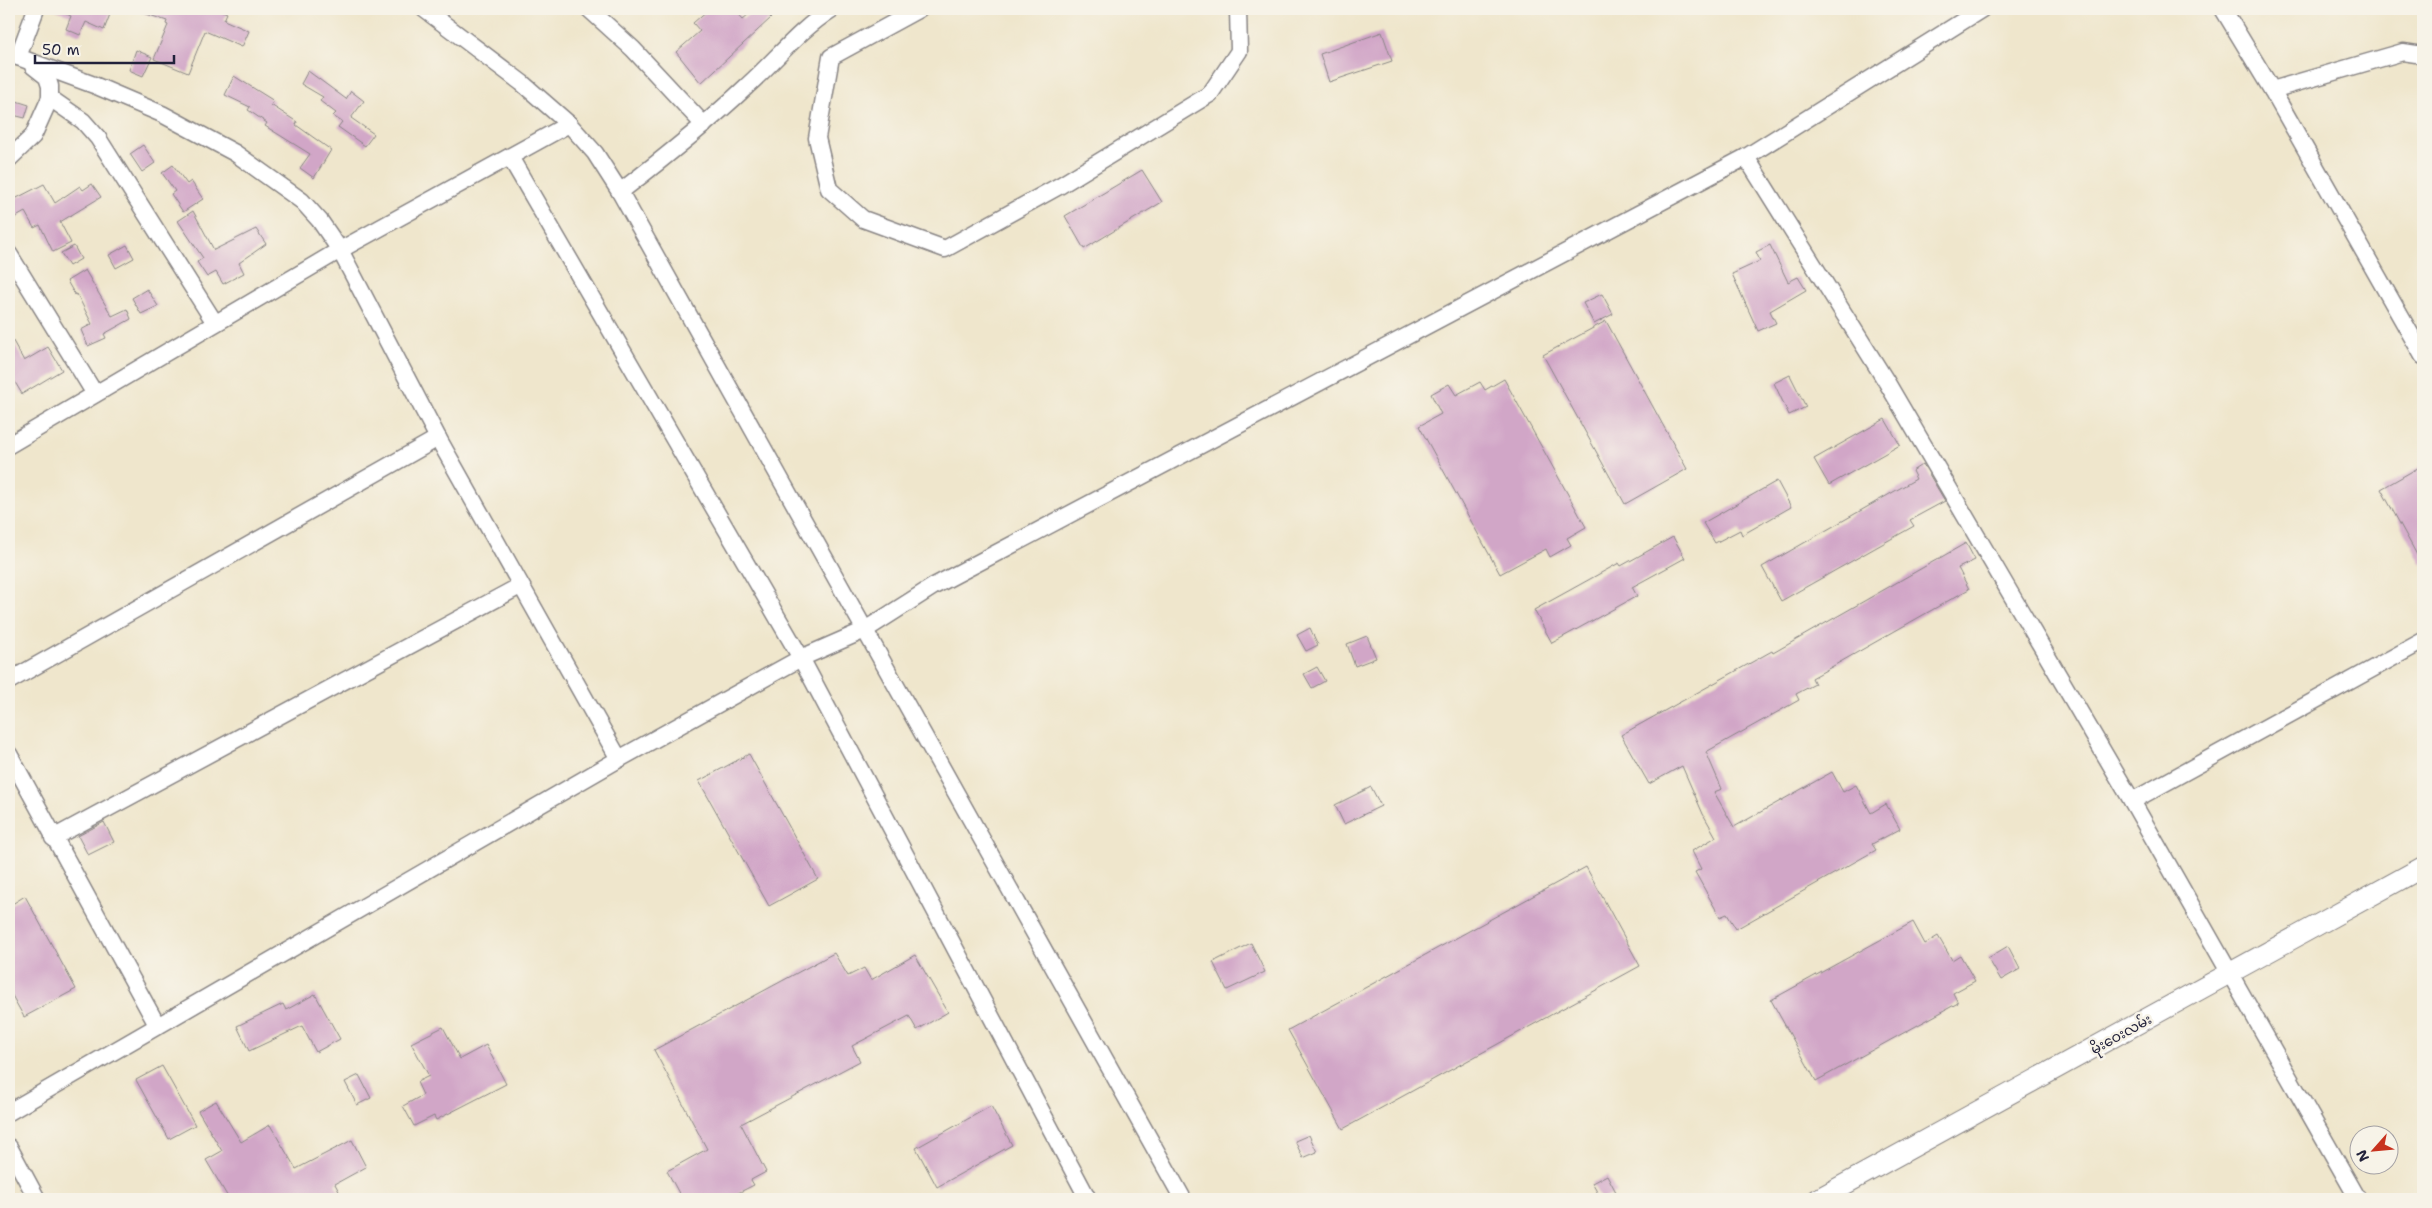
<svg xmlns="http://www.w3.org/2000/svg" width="2432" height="1208" font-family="'Shantell Sans','Noto Sans Myanmar',sans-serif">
	<rect width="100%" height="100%" fill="#f7f3e8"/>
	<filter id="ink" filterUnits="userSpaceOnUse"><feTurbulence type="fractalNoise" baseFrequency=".02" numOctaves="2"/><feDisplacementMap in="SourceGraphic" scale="10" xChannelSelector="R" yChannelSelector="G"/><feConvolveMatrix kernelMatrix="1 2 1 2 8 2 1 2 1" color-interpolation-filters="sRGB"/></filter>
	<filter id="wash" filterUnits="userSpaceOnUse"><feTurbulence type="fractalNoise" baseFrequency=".0096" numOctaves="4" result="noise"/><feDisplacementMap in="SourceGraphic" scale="20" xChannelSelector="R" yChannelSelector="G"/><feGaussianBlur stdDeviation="1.12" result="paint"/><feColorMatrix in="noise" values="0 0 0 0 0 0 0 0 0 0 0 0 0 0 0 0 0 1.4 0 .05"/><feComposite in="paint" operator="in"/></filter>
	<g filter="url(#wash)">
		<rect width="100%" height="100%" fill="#efe6cc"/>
		<g id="blocks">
			<g fill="#d1a6c7">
				<polygon points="54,9 112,9 104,30 86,22 80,35 66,29 71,16"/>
				<polygon points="139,9 218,9 227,13 224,20 249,31 242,47 205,31 188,73 154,59 168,25 166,24 167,21 138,11"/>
				<polygon points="709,9 734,9 743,19 755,9 763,9 771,18 701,83 676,52 700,31 693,23"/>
				<polygon points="1382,32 1392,61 1329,82 1320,54"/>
				<polygon points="136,50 152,57 143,76 129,70"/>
				<polygon points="308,71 346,99 351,91 364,101 351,118 374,134 365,146 338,127 342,122 333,116 336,113 320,101 323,97 301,84"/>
				<polygon points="234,76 274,101 271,105 297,122 296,125 331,150 314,178 300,168 310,154 265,126 267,123 248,110 250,107 225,95"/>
				<polygon points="13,100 29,105 25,118 9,114"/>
				<polygon points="143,145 155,163 142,172 130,154"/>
				<polygon points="173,165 187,184 191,181 203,199 183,212 171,194 175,191 162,173"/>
				<polygon points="1142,170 1162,202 1084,249 1065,216"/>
				<polygon points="44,184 55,203 80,186 83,190 92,184 101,197 60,222 71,243 53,252 40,225 34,228 25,212 9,221 9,202"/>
				<polygon points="193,211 214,250 256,229 266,244 239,263 244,273 223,284 216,272 207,277 197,262 203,258 178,221"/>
				<polygon points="127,245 134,258 116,268 109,255"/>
				<polygon points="1770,245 1788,282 1798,277 1806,290 1770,311 1776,323 1758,331 1732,274 1760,261 1756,252"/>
				<polygon points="74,246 81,259 69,266 61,253"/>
				<polygon points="85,270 112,316 127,309 131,319 104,334 106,338 88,346 81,330 92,324 77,294 75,295 67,281"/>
				<polygon points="147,289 158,306 141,314 132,298"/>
				<polygon points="1602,294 1613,314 1594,324 1583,303"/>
				<polygon points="1606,321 1687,469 1625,504 1543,355"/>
				<polygon points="9,334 24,361 48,347 62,370 22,394 9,372"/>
				<polygon points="1790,375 1806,407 1789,415 1774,383"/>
				<polygon points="1504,379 1586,527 1567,538 1571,545 1550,557 1546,549 1500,574 1419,426 1441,414 1431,394 1449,384 1456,395 1480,382 1485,390"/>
				<polygon points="1885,419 1900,445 1829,485 1814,459"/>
				<polygon points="1923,464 1945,501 1910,520 1914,526 1781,601 1762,567 1916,479 1912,471"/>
				<polygon points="2423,465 2423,566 2381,489"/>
				<polygon points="1777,481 1791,507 1742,535 1740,530 1715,543 1703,523"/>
				<polygon points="1673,537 1685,558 1632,587 1637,596 1552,643 1534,610 1619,563 1621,566"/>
				<polygon points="1966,543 1975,560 1958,568 1969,589 1812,678 1815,684 1796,694 1799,700 1706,752 1722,789 1714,792 1734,827 1832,772 1843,792 1856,785 1871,813 1886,804 1900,829 1872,844 1876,850 1736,929 1727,914 1720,917 1695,872 1701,869 1692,851 1716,837 1703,814 1682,766 1649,784 1621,735 1772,651 1773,653"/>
				<polygon points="1310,628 1318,645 1306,651 1297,635"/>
				<polygon points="1367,636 1376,658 1355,666 1347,644"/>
				<polygon points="1317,667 1325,681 1312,688 1304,674"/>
				<polygon points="749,754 818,879 769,906 699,781"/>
				<polygon points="1371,787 1381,806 1344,824 1335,805"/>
				<polygon points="104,822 114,842 88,855 78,836"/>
				<polygon points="1586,867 1640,966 1343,1129 1288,1030"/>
				<polygon points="25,896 76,989 24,1017 9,990 9,906"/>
				<polygon points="1913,922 1925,944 1938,936 1952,960 1960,955 1975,981 1953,993 1958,1003 1816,1081 1771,1000"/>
				<polygon points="1251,943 1265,972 1227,990 1213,962"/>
				<polygon points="2008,946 2020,969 2001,980 1988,958"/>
				<polygon points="834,953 848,976 864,968 871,980 915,955 948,1012 917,1030 909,1016 852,1046 860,1061 741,1124 766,1172 751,1180 754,1185 726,1199 682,1199 667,1171 707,1149 654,1050"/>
				<polygon points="315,994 340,1039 316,1052 302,1026 249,1051 237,1026 283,1004 286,1010"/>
				<polygon points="443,1027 460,1059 486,1045 506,1084 436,1120 434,1116 414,1126 403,1106 423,1095 417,1082 429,1076 411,1043"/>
				<polygon points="162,1066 195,1125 169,1139 136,1080"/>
				<polygon points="359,1075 371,1098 357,1105 345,1082"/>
				<polygon points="216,1101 241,1142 270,1125 296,1169 352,1140 366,1167 335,1184 343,1199 229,1199 206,1160 222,1151 198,1111"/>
				<polygon points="991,1106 1012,1145 937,1187 916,1148"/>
				<polygon points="1309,1135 1317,1152 1303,1158 1295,1141"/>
				<polygon points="1607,1175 1616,1192 1601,1199 1592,1183"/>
			</g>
		</g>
	</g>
	<g filter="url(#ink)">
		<use href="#blocks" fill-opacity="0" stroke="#888484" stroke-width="1"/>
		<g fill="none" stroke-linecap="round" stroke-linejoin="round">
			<defs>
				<g id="minor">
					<polyline points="424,9 522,83 569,124 595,153 620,192 1183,1199"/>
					<polyline points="589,9 633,49 704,125"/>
					<polyline points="919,9 831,57 817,138 829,189 863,219 945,249 1061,185 1210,94 1239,51 1238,9"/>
					<polyline points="2223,9 2272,90 2423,356"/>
					<polyline points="9,54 18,57 36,9"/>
					<polyline points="18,57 94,85 162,114 235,153 302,201 320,221 340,250 438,438"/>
					<polyline points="2272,90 2403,52 2423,55"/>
					<polyline points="50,98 83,121 98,138 215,323"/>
					<polyline points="510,157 801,658 1088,1199"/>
					<polyline points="1746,157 1886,381 2132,801 2358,1199"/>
					<polyline points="9,159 33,136 50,98 50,86 47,77 33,66"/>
					<path d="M620,192C664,158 707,124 747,86C776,60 799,30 832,9"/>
					<polyline points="9,254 95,394"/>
					<polyline points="9,445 340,250 569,124"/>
					<polyline points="9,681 438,438 619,759"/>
					<polyline points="9,754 157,1025"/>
					<polyline points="2132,801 2423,641"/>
					<polyline points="53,838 520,586"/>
					<polyline points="9,1112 619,759 801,658 865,630 934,586 1746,157 1982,9"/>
					<polyline points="9,1147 37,1199"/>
				</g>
				<polyline id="tertiary" points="1818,1199 2423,867"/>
			</defs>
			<use href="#minor" stroke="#888484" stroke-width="19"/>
			<use href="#tertiary" stroke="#888484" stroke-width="22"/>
			<use href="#minor" stroke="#fff" stroke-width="16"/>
			<use href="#tertiary" stroke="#fff" stroke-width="20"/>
		</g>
	</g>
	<g text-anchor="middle" stroke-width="5" stroke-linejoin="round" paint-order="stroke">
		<g font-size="14" fill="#22223b" stroke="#f7f3e8">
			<text transform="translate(2121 1034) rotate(-29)" y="5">မိုးဝေးလမ်း</text>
		</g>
	</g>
	<rect width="2432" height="1208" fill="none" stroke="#f7f3e8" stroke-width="30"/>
	<g transform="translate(2374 1150) rotate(243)"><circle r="24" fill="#f7f3e8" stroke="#a29fa3"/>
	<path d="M0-4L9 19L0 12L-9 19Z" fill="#c8321e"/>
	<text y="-8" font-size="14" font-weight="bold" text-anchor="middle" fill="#22223b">N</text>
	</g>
	<path d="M35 55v8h139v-8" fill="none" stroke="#22223b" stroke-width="2.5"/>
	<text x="42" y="55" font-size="15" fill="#22223b" stroke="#f7f3e8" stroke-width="4" paint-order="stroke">50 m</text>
</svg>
